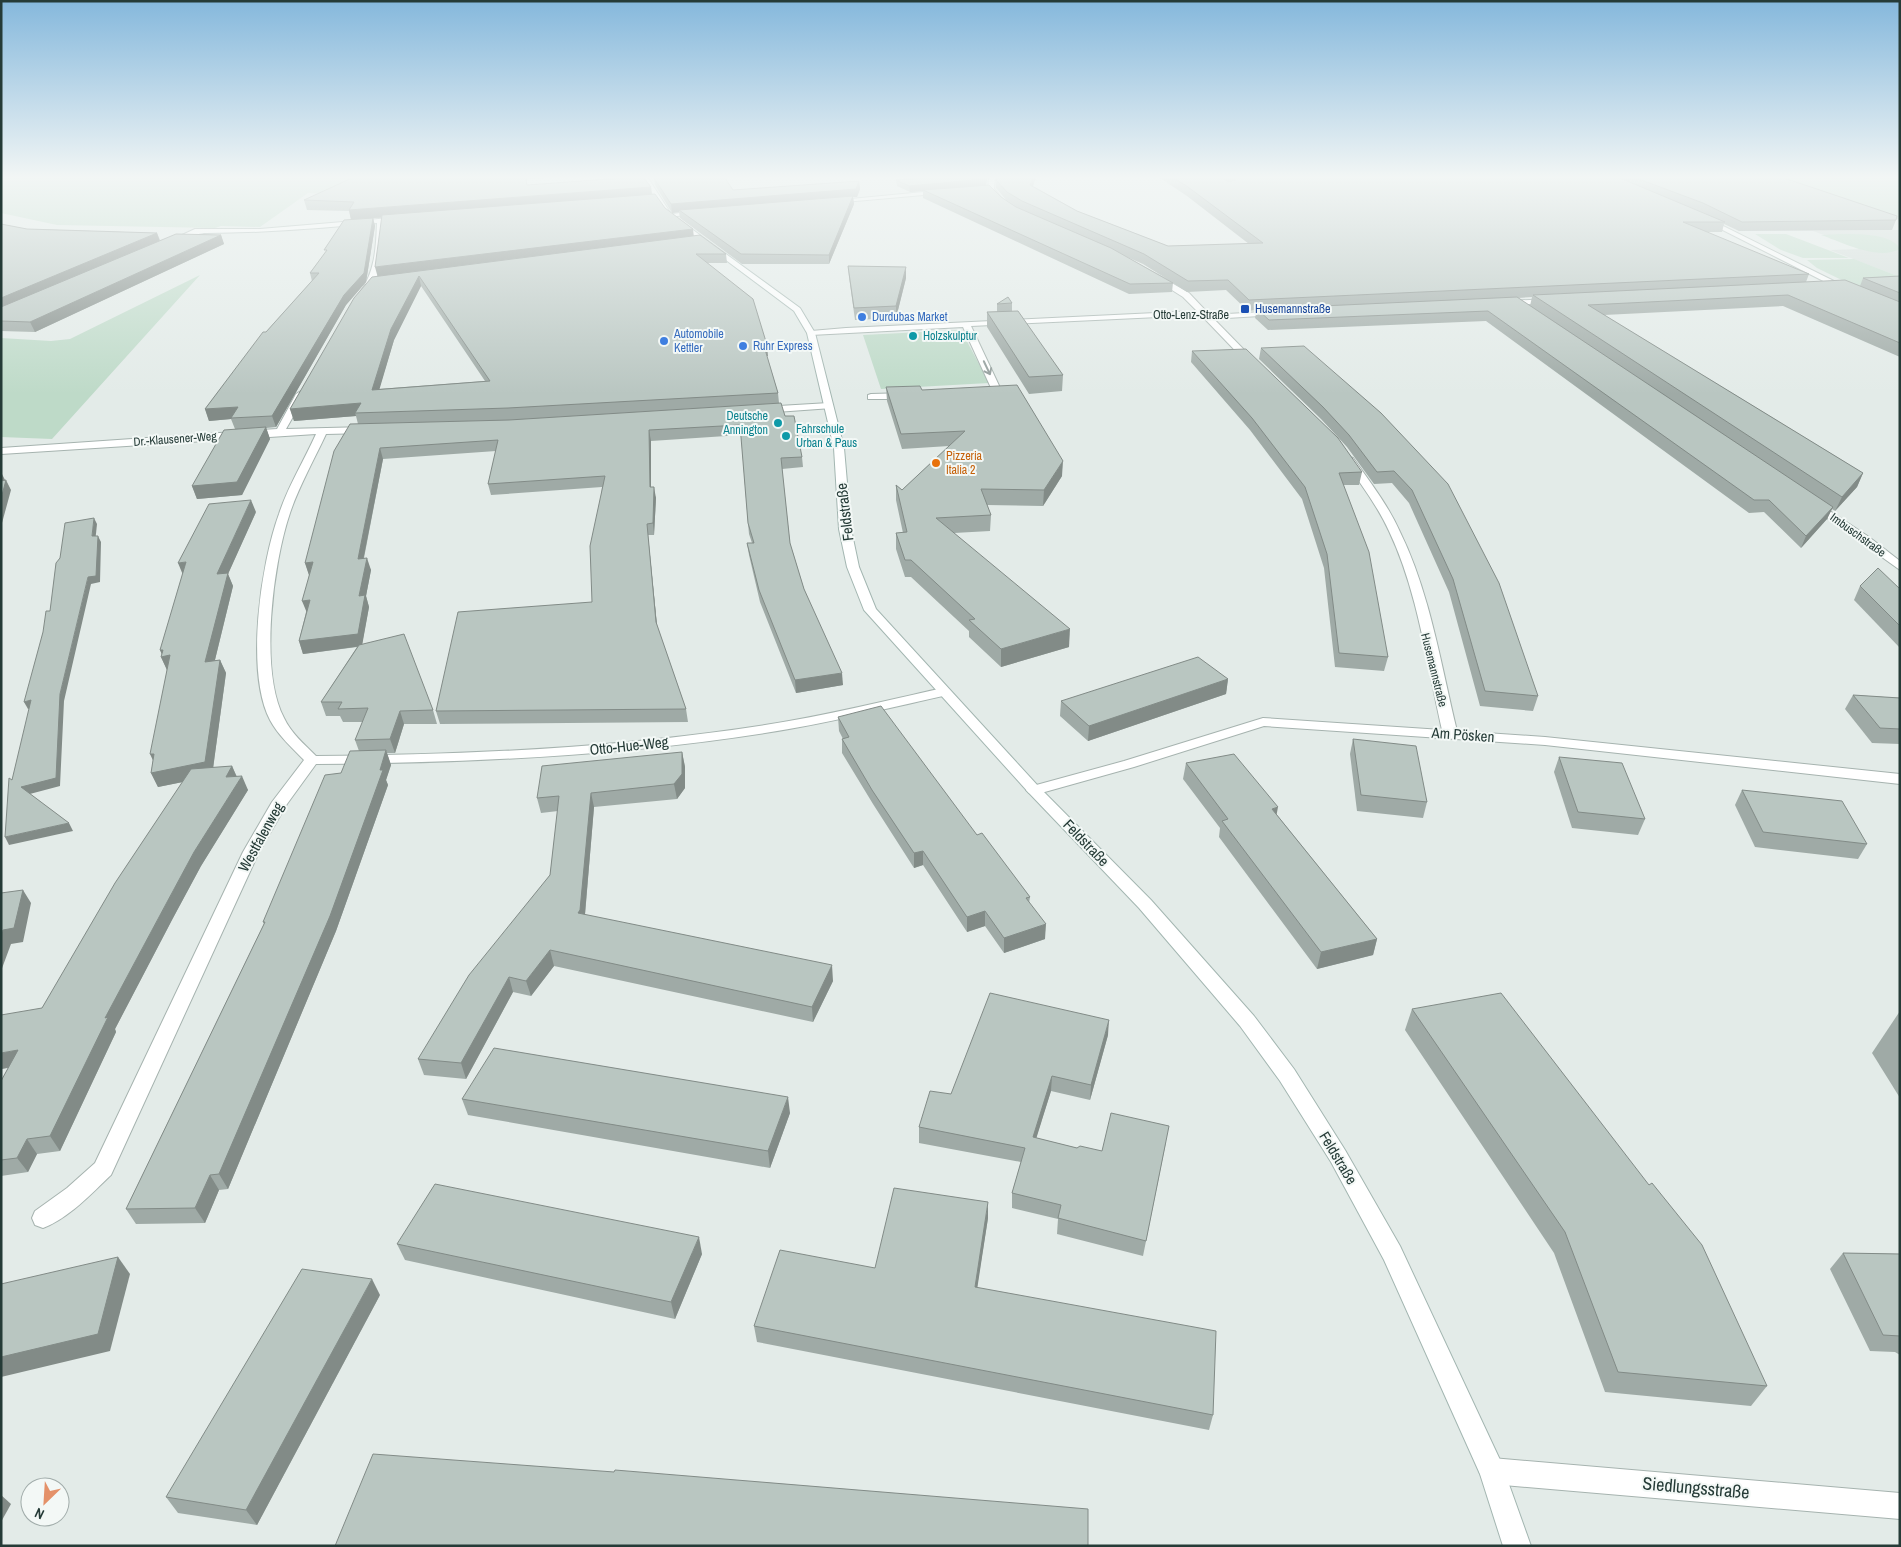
<svg xmlns="http://www.w3.org/2000/svg" width="1901" height="1547" font-family="'Archivo Narrow',sans-serif">
	<rect width="100%" height="100%" fill="#e3ebe8"/>
	<polygon fill="#d1dbd7" points="1900,230 1900,277 1830,250 1861,249 1813,231"/>
	<g fill="#bedac8">
		<polygon points="1,178 547,178 346,195 308,193 260,227 221,226 215,228 57,225 1,213"/>
		<polygon points="1774,178 1900,178 1900,220"/>
		<polygon points="1755,234 1786,234 1849,258 1803,258 1781,250"/>
		<path d="M1821,235C1839,234 1891,230 1900,249C1877,261 1842,242 1821,235Z"/>
		<polygon points="1854,259 1900,277 1900,285 1854,286 1817,268 1807,260"/>
		<polygon points="200,275 52,439 1,437 1,338 51,341 70,339"/>
		<polygon points="961,330 989,383 881,389 863,335"/>
	</g>
	<g fill="none" stroke-linecap="round" stroke-linejoin="round">
		<defs>
			<g id="minor">
				<polygon points="989,178 995,178 994,189 1005,202 1001,202 988,189"/>
				<polygon points="944,190 946,193 833,203 830,201"/>
				<polygon points="700,210 702,213 669,217 666,215"/>
				<path d="M402,217L404,220L383,222C383,242 383,286 363,296L359,294C375,272 376,249 377,223C320,228 264,233 206,233C195,233 172,245 167,242L195,229H260Z"/>
				<polygon points="1703,218 1707,218 1852,290 1845,292 1703,220"/>
				<polygon points="1156,274 1189,293 1206,311 1227,314 1279,311 1280,313 1276,315 1227,318 1211,316 1256,362 1256,366 1250,366 1201,315 971,326 1002,392 998,395 982,395 982,391 992,390 963,327 811,335 807,333 811,331 846,328 1197,311 1183,297 1153,278"/>
				<polygon points="1551,299 1554,299 1554,303 1504,305 1500,303 1504,301"/>
				<path d="M301,391L306,394L286,429L367,427L372,430L367,433L326,434C314,460 299,486 290,513C273,563 259,671 284,718C291,733 304,744 316,756C466,755 616,748 765,725C825,716 884,701 943,688L950,692L943,696C884,709 825,724 765,733C616,756 467,763 316,764L287,804L259,852L111,1175C91,1194 69,1218 43,1228L35,1225L32,1218L35,1211L67,1188L95,1163L243,852L272,802L304,760C292,748 278,735 270,720C245,672 261,563 279,514C288,486 304,461 316,434L1,454V448L277,429L296,394Z"/>
				<polygon points="871,394 907,393 912,396 907,399 868,399 868,395"/>
				<polygon points="829,403 832,404 832,408 762,413 757,410 762,407"/>
				<path d="M1349,457L1353,458C1370,482 1388,505 1400,532C1430,593 1441,665 1457,731L1545,737L1900,774V784L1545,745L1264,726L1134,767L1034,795L1029,793L1026,790L1029,787L1124,761L1263,718L1442,730C1427,664 1418,592 1389,531C1377,505 1360,483 1344,460Z"/>
				<polygon points="1813,500 1869,537 1900,561 1900,570 1809,505 1809,501"/>
				<polygon points="1492,1458 1900,1493 1900,1519 1492,1484 1483,1480 1479,1471 1483,1462"/>
			</g>
			<polygon id="secondary" points="642,178 648,178 671,214 800,308 815,333 844,448 851,529 859,567 876,609 1039,787 1151,900 1254,1016 1294,1069 1345,1150 1400,1246 1501,1462 1531,1546 1503,1546 1480,1474 1384,1260 1331,1162 1280,1081 1240,1026 1139,908 1029,793 864,610 847,567 839,529 834,448 807,333 794,311 667,216"/>
		</defs>
		<use href="#minor" stroke="#a6b3af" stroke-width="2"/>
		<use href="#secondary" stroke="#a3b6b1" stroke-width="2"/>
		<use href="#minor" fill="#fff" fill-rule="evenodd"/>
		<use href="#secondary" fill="#fff" fill-rule="evenodd"/>
	</g>
	<g fill="#9faaa6" fill-rule="evenodd">
		<polygon points="654,178 733,190 859,181 860,189 857,197 853,197 854,204 829,264 742,264 680,218 679,212 672,213 655,185"/>
		<path d="M924,178H987L986,185L1001,197L1019,208L1007,201L996,188V178L1033,186L1077,211L1168,246L1249,244L1187,196L1160,178H1784L1896,220L1892,230L1739,231L1724,224L1722,232H1705L1809,274L1806,282L1860,286L1863,278L1900,276V357L1783,306L1604,315L1863,473L1857,487L1835,511L1832,509L1827,519L1801,548L1764,512L1749,513L1486,321L1268,330L1255,318L1257,310L1248,311L1226,290L1187,292L1173,283L1172,292L1129,294L923,198V191L910,192L897,186L896,180ZM1127,257L1143,264L1167,279ZM1532,297L1530,306L1518,298Z"/>
		<path d="M526,179L527,185L651,187L652,194L665,208L693,229V236L726,254L727,263H708L768,356H767L778,393L779,403L802,457L803,467L782,469L790,543L804,589L843,685L796,693L760,602L749,555L747,543H752L749,534L748,523L741,435L651,441V487L656,498L654,535H648L657,626L686,709L688,722L440,724L436,711L592,602L602,487L491,495L488,484L496,451L383,459L364,558L371,570L366,596L369,607L362,644L433,710L437,724H404L395,753H387L391,765L386,780L388,785L336,931L228,1189L219,1190L205,1223L136,1224L126,1209L264,924L263,922L341,773L359,751L355,740L363,722H343L340,716H326L321,702L357,647L303,654L299,641L306,612L309,575L305,563L358,424L356,416L294,421L290,409L378,276L382,218H373L375,226L366,282L346,305L276,427L266,428L270,439L242,495L197,499L192,486L235,429L231,419L209,421L205,409L266,332L312,281L310,273L351,219L349,211L307,210L304,200ZM421,286L485,381L379,389L394,340Z"/>
		<polygon points="1,224 27,229 157,233 160,240 221,235 224,244 35,332 1,331"/>
		<polygon points="848,266 906,278 896,318 855,320 849,277"/>
		<polygon points="1012,303 1012,311 1063,375 1062,391 1029,394 987,327 987,312 997,312 997,304"/>
		<polygon points="1261,348 1381,413 1538,696 1533,711 1480,706 1449,592 1409,503 1392,483 1374,484 1347,447 1321,419 1259,359"/>
		<polygon points="1192,351 1362,472 1359,485 1343,485 1388,657 1384,671 1335,667 1324,568 1302,499 1250,430 1191,362"/>
		<polygon points="886,387 922,390 1062,476 1043,506 987,505 991,515 990,531 954,533 1069,647 1001,667 969,637 969,631 911,577 905,577 896,549 896,533 903,533 896,500 896,485 902,490 949,446 902,449 887,401"/>
		<polygon points="256,512 228,574 233,586 215,660 220,660 226,673 213,768 232,766 237,777 248,790 201,866 173,918 115,1029 116,1032 60,1151 37,1154 28,1172 1,1176 1,1081 8,1068 1,1069 42,1008 183,782 158,787 151,773 167,670 161,657 162,654 160,650"/>
		<polygon points="1860,586 1900,589 1900,648 1854,600"/>
		<polygon points="1228,679 1226,694 1088,741 1060,716 1061,701"/>
		<polygon points="1853,695 1900,698 1900,744 1872,743 1845,709"/>
		<polygon points="838,717 977,835 1030,897 1029,903 1045,939 1004,953 985,926 967,932 923,865 914,868 873,804 842,753 842,739 843,739 839,731"/>
		<polygon points="1353,739 1427,802 1423,818 1357,811 1350,754"/>
		<polygon points="682,752 685,767 685,788 677,799 594,807 585,915 833,981 813,1022 554,966 531,996 513,992 466,1079 424,1075 418,1059 550,875 558,811 541,813 537,798"/>
		<polygon points="1559,757 1645,819 1638,835 1572,828 1554,772"/>
		<polygon points="1186,763 1277,815 1377,939 1373,955 1317,969 1219,837 1220,828 1183,779"/>
		<polygon points="1742,790 1867,844 1858,859 1755,847 1735,805"/>
		<polygon points="1412,1009 1767,1386 1751,1406 1605,1392 1554,1253 1405,1030"/>
		<polygon points="1900,1011 1900,1098 1872,1053"/>
		<polygon points="1108,1035 1090,1100 1051,1091 1036,1138 1077,1148 1102,1151 1166,1142 1143,1256 1057,1234 1058,1219 1012,1208 1012,1193 1021,1162 919,1143 919,1127"/>
		<polygon points="462,1099 790,1113 770,1168 468,1115"/>
		<polygon points="988,1218 977,1287 1213,1415 1209,1430 757,1342 754,1326 875,1268"/>
		<polygon points="397,1244 702,1254 675,1319 405,1260"/>
		<polygon points="1843,1253 1900,1254 1900,1355 1895,1352 1870,1351 1830,1269"/>
		<polygon points="380,1295 257,1525 178,1513 166,1497"/>
	</g>
	<g fill="#828b87">
		<polygon points="987,178 986,185 910,192 909,186"/>
		<polygon points="1033,178 1036,178 1030,194 1030,185"/>
		<polygon points="859,181 860,189 857,197 853,197 854,204 829,264 829,255 679,210 679,212 672,213 671,204"/>
		<polygon points="651,187 652,197 373,218 375,226 366,282 346,305 276,427 272,416 351,220 349,210"/>
		<polygon points="693,229 694,238 378,278 375,267"/>
		<polygon points="157,233 160,242 1,310 1,298"/>
		<polygon points="221,235 224,244 35,332 30,322"/>
		<polygon points="906,267 906,278 896,318 896,306"/>
		<polygon points="419,276 421,286 394,340 376,401 372,390 391,329"/>
		<polygon points="767,345 768,356 765,356 764,346"/>
		<polygon points="361,403 355,413 356,416 294,421 290,409"/>
		<polygon points="238,407 231,419 209,421 205,409"/>
		<polygon points="266,427 270,439 242,495 197,499 192,486"/>
		<polygon points="649,430 651,441 651,498 650,487"/>
		<polygon points="380,448 383,459 361,571 358,559"/>
		<polygon points="1063,461 1062,476 1043,506 1044,490"/>
		<polygon points="1863,473 1857,487 1835,511 1842,497"/>
		<polygon points="2,474 6,482 6,480 11,490 2,523 1,523"/>
		<polygon points="654,487 656,498 654,535 653,523"/>
		<polygon points="251,500 256,512 228,574 233,586 211,676 205,662 217,574"/>
		<polygon points="1833,507 1827,519 1801,548 1806,536"/>
		<polygon points="94,518 97,524 95,543 92,536"/>
		<polygon points="647,524 648,535 658,635 656,622"/>
		<polygon points="98,536 101,542 100,582 91,584 64,701 60,786 26,795 21,787 60,694"/>
		<polygon points="367,558 371,570 366,596 369,607 362,646 303,654 299,641 359,596"/>
		<polygon points="186,562 183,575 178,563"/>
		<polygon points="313,562 309,575 305,563"/>
		<polygon points="310,600 307,613 302,601"/>
		<polygon points="1070,629 1069,647 1001,667 1001,649"/>
		<polygon points="160,650 163,650 170,655 167,670 161,657 163,657"/>
		<polygon points="220,660 226,673 212,776 158,787 151,773"/>
		<polygon points="842,673 843,685 796,693 795,680"/>
		<polygon points="1228,679 1226,694 1088,741 1089,726"/>
		<polygon points="31,700 35,708 28,709 24,702"/>
		<polygon points="400,711 404,724 395,753 390,739"/>
		<polygon points="386,750 391,765 386,780 388,785 336,931 228,1189 219,1174 380,770"/>
		<polygon points="682,752 685,767 685,788 677,799 674,784"/>
		<polygon points="150,754 154,754 157,769"/>
		<polygon points="232,766 238,780 226,777"/>
		<polygon points="242,776 248,790 201,866 173,918 115,1029 116,1032 60,1151 50,1136 105,1018 194,852"/>
		<polygon points="591,793 594,807 584,925 578,913"/>
		<polygon points="1278,807 1275,823 1272,809"/>
		<polygon points="69,823 73,831 9,845 5,837"/>
		<polygon points="923,851 923,865 914,868 914,853"/>
		<polygon points="23,890 31,903 23,942 11,944 1,971 1,934"/>
		<polygon points="985,911 985,926 967,932 967,917"/>
		<polygon points="1046,924 1045,939 1004,953 1004,938"/>
		<polygon points="1377,939 1373,955 1317,969 1321,952"/>
		<polygon points="550,950 554,966 531,996 526,981"/>
		<polygon points="832,965 833,981 813,1022 812,1007"/>
		<polygon points="509,977 513,992 466,1079 461,1063"/>
		<polygon points="1109,1020 1108,1035 1090,1100 1091,1085"/>
		<polygon points="18,1050 28,1064 1,1069 1,1053"/>
		<polygon points="1052,1076 1051,1091 1032,1152 1033,1137"/>
		<polygon points="788,1097 790,1113 770,1168 768,1151"/>
		<polygon points="27,1139 37,1154 28,1172 17,1158"/>
		<polygon points="210,1175 219,1190 205,1223 195,1208"/>
		<polygon points="988,1202 988,1218 975,1303 975,1287"/>
		<polygon points="699,1237 702,1254 675,1319 671,1302"/>
		<polygon points="118,1257 130,1274 110,1351 1,1377 1,1357"/>
		<polygon points="372,1279 380,1295 257,1525 246,1510"/>
		<polygon points="1,1495 11,1504 1,1522"/>
	</g>
	<g fill="#b9c6c1" stroke="#828b87" fill-rule="evenodd">
		<polygon points="352,178 526,178 527,185 623,178 644,178 651,187 349,210 354,202 304,200"/>
		<polygon points="654,178 725,178 733,190 859,181 856,189 671,204"/>
		<polygon points="924,178 987,178 986,179 909,186 896,180"/>
		<polygon points="996,178 1033,178 1030,185 1077,211 1168,246 1263,243 1188,187 1174,178 1222,178 1228,182 1236,180 1232,178 1620,178 1725,222 1683,222 1809,274 1249,300 1228,280 1188,281 1144,254 1022,201 1007,192 996,180"/>
		<polygon points="1636,178 1784,178 1897,216 1896,220 1742,222 1703,203"/>
		<polygon points="989,185 1001,197 1016,207 1111,248 1173,283 1130,284 923,190"/>
		<polygon points="655,194 665,208 693,229 375,267 382,215"/>
		<polygon points="853,196 829,255 741,254 679,210"/>
		<polygon points="373,218 364,273 344,295 272,416 231,418 238,407 205,409 263,332 266,332 319,273 310,273 327,250 324,250 344,220"/>
		<polygon points="1,224 27,229 157,233 1,298"/>
		<polygon points="176,234 221,235 30,322 1,321 1,307"/>
		<path d="M700,235L726,254H696L753,299L767,345L764,346L778,393L508,408L355,413L361,403L290,409L354,298L372,277ZM419,276L490,381L372,390L391,329Z"/>
		<polygon points="848,266 906,267 896,306 854,308"/>
		<polygon points="1900,276 1900,293 1863,278"/>
		<polygon points="1845,280 1900,302 1900,343 1788,295 1588,305 1863,473 1842,497 1533,295"/>
		<polygon points="1008,297 1012,303 997,304"/>
		<polygon points="1517,297 1833,507 1806,536 1769,500 1754,500 1488,311 1269,320 1257,309"/>
		<polygon points="1018,311 1063,375 1029,377 987,312"/>
		<polygon points="1304,346 1381,413 1448,484 1499,583 1538,696 1485,691 1453,579 1412,490 1394,471 1377,472 1349,435 1323,407 1261,348"/>
		<polygon points="1246,349 1338,438 1362,472 1339,473 1369,552 1388,657 1339,653 1327,554 1305,487 1252,418 1192,351"/>
		<polygon points="1017,385 1063,461 1044,490 981,489 991,515 936,518 1070,629 1001,649 969,620 975,619 911,560 905,560 896,533 907,532 896,485 902,490 965,431 901,434 886,387 920,386 922,390"/>
		<polygon points="781,403 785,416 794,416 802,457 781,458 790,543 804,589 842,673 795,680 759,590 747,543 754,543 748,523 740,425 649,430 650,487 654,487 653,523 647,524 656,622 686,709 436,711 458,612 592,602 590,546 605,476 488,484 498,440 380,448 358,559 367,558 359,596 365,595 358,634 299,641 310,600 302,601 313,562 305,563 334,451 350,424 509,420"/>
		<polygon points="266,427 237,482 192,486 224,430"/>
		<polygon points="6,480 1,499 1,481"/>
		<polygon points="251,500 217,574 228,573 205,662 220,660 205,762 151,773 154,754 150,754 170,655 161,657 163,650 160,650 186,562 178,563 209,504"/>
		<polygon points="94,518 92,536 98,536 96,576 88,577 60,694 56,778 21,787 69,823 5,837 9,778 12,780 31,700 24,702 43,632 46,611 50,611 56,563 60,558 65,523"/>
		<polygon points="1878,568 1900,589 1900,626 1860,586"/>
		<polygon points="404,634 433,710 400,711 390,739 355,740 368,708 338,709 342,702 321,702 359,645"/>
		<polygon points="1198,657 1228,679 1089,726 1061,701"/>
		<polygon points="1853,695 1900,698 1900,729 1880,728"/>
		<polygon points="881,706 977,835 982,833 1030,897 1026,898 1046,924 1004,938 985,911 967,917 923,851 914,853 872,790 842,739 849,737 838,717"/>
		<polygon points="1353,739 1416,746 1427,802 1361,795"/>
		<polygon points="386,750 380,770 383,770 330,916 219,1174 210,1175 195,1208 126,1209 265,922 263,922 325,775 341,773 350,751"/>
		<polygon points="682,752 682,774 674,784 591,793 580,910 578,913 832,965 812,1007 550,950 526,981 509,977 461,1063 418,1059 469,975 550,875 559,796 537,798 542,766"/>
		<polygon points="1234,754 1278,807 1272,809 1377,939 1321,952 1222,821 1228,819 1186,763"/>
		<polygon points="1559,757 1622,763 1645,819 1578,812"/>
		<polygon points="232,766 226,777 242,776 194,852 166,904 105,1018 108,1017 50,1136 27,1139 17,1158 1,1160 1,1081 18,1050 1,1053 1,1015 42,1008 115,883 191,769"/>
		<polygon points="1742,790 1842,801 1867,844 1763,832"/>
		<polygon points="23,890 14,928 3,930 1,934 1,893"/>
		<polygon points="990,993 1109,1020 1091,1085 1052,1076 1033,1137 1077,1148 1080,1146 1102,1151 1111,1113 1169,1126 1146,1241 1058,1218 1061,1205 1012,1193 1025,1148 919,1127 930,1091 951,1094"/>
		<polygon points="1501,993 1649,1185 1652,1183 1702,1245 1767,1386 1618,1372 1565,1232 1412,1009"/>
		<polygon points="494,1048 788,1097 768,1151 462,1099"/>
		<polygon points="435,1184 699,1237 671,1302 397,1244"/>
		<polygon points="894,1188 988,1202 975,1287 1216,1331 1213,1415 754,1326 780,1250 875,1268"/>
		<polygon points="1843,1253 1900,1254 1900,1336 1883,1335"/>
		<polygon points="118,1257 98,1334 1,1357 1,1284"/>
		<polygon points="302,1269 372,1279 246,1510 166,1497"/>
		<polygon points="373,1454 614,1472 615,1470 1088,1509 1088,1546 335,1546"/>
	</g>
	<defs><path id="oneway-shaft" d="M-6 0H5M1.5-3L5.5 0L1.5 3" fill="none" stroke-width="1.6" stroke-linecap="round" stroke-linejoin="round" transform="scale(1.25)"/></defs>
	<use stroke="#929d9b" href="#oneway-shaft" transform="translate(987 368) rotate(65)"/>
	<linearGradient id="sky" x2="0" y2="1"><stop stop-color="#85b8dc"/><stop offset="0.45" stop-color="#f2f6f5"/><stop offset="1" stop-color="#f2f6f5" stop-opacity="0"/></linearGradient>
	<rect width="1901" height="394" fill="url(#sky)"/>
	<rect fill="#1a4fb4" stroke="#f3f8f6" stroke-width="2" x="1240" y="304" width="10" height="10" rx="2.5"/>
	<g fill="#3f7fe0" stroke="#f3f8f6" stroke-width="2">
		<circle cx="862" cy="317" r="5"/>
		<circle cx="664" cy="341" r="5"/>
		<circle cx="743" cy="346" r="5"/>
	</g>
	<g fill="#0f9aa8" stroke="#f3f8f6" stroke-width="2">
		<circle cx="913" cy="336" r="5"/>
		<circle cx="778" cy="423" r="5"/>
		<circle cx="786" cy="436" r="5"/>
	</g>
	<circle fill="#e8710a" stroke="#f3f8f6" stroke-width="2" cx="936" cy="463" r="5"/>
	<g text-anchor="middle" stroke-width="4" stroke-linejoin="round" paint-order="stroke">
		<g font-size="12" fill="#164399" stroke="#f3f8f6" text-anchor="start">
			<text x="1255" y="313">Husemannstraße</text>
		</g>
		<g font-size="12" fill="#253b37" stroke="#f3f8f6">
			<text x="1191" y="319">Otto-Lenz-Straße</text>
			<text transform="translate(175 439) rotate(-4)" y="4">Dr.-Klausener-Weg</text>
			<text transform="translate(1858 535) rotate(36)" y="4">Imbuschstraße</text>
			<text transform="translate(1434 670) rotate(76)" y="4">Husemannstraße</text>
		</g>
		<g font-size="12" fill="#366cbe" stroke="#f3f8f6" text-anchor="start">
			<text x="872" y="321">Durdubas Market</text>
			<text x="674" y="338">Automobile<tspan x="674" dy="14">Kettler</tspan></text>
			<text x="753" y="350">Ruhr Express</text>
		</g>
		<g font-size="12" fill="#0d838f" stroke="#f3f8f6" text-anchor="start">
			<text x="923" y="340">Holzskulptur</text>
			<text x="768" y="420" text-anchor="end">Deutsche<tspan x="768" dy="14">Annington</tspan></text>
			<text x="796" y="433">Fahrschule<tspan x="796" dy="14">Urban &amp; Paus</tspan></text>
		</g>
		<g font-size="12" fill="#c56008" stroke="#f3f8f6" text-anchor="start">
			<text x="946" y="460">Pizzeria<tspan x="946" dy="14">Italia 2</tspan></text>
		</g>
		<g font-size="15" fill="#253b37" stroke="#f3f8f6">
			<text transform="translate(845 512) rotate(-97)" y="5">Feldstraße</text>
			<text transform="translate(1463 735) rotate(4)" y="5">Am Pösken</text>
			<text transform="translate(629 746) rotate(-6)" y="5">Otto-Hue-Weg</text>
			<text transform="translate(261 837) rotate(-61)" y="5">Westfalenweg</text>
			<text transform="translate(1086 843) rotate(46)" y="5">Feldstraße</text>
			<text transform="translate(1338 1158) rotate(59)" y="5">Feldstraße</text>
		</g>
		<g font-size="18" fill="#253b37" stroke="#f3f8f6">
			<text transform="translate(1696 1488) rotate(5)" y="6">Siedlungsstraße</text>
		</g>
	</g>
	<rect width="1901" height="1547" fill="none" stroke="#253b37" stroke-width="5"/>
	<g transform="translate(45 1502) rotate(205)"><circle r="24" fill="#f3f8f6" stroke="#a1acaa"/>
	<path d="M0-4L9 19L0 12L-9 19Z" fill="#e49169"/>
	<text y="-8" font-size="14" font-weight="bold" text-anchor="middle" fill="#253b37">N</text>
	</g>
</svg>
